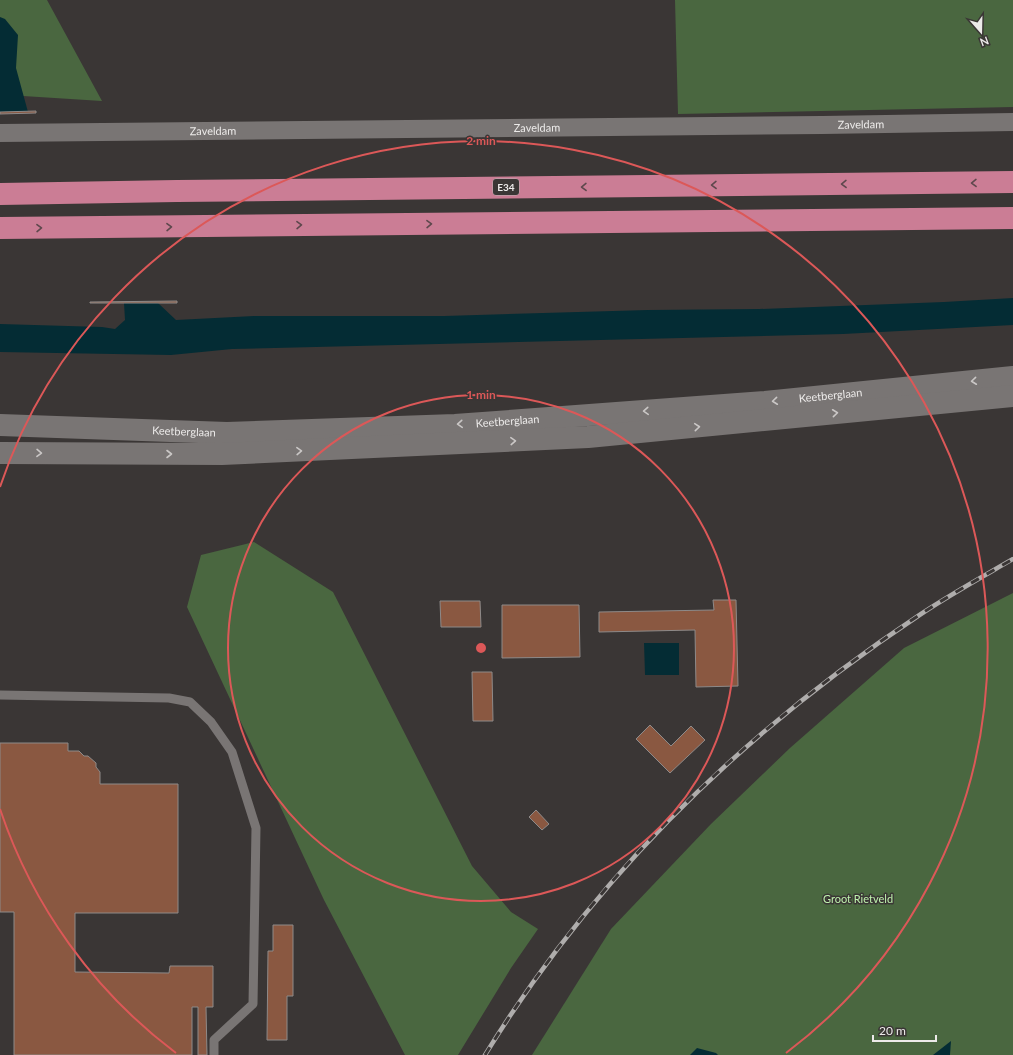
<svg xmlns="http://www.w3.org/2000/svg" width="1013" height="1055" font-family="Lato,sans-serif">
	<rect width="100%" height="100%" fill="#3a3635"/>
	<g fill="#4a6740">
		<polygon points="0,0 47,0 102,101 23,96 0,98"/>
		<polygon points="675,0 1013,0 1013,107 678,114"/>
		<polygon points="254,542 333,592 472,866 511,912 538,929 511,968 458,1055 405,1055 324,900 187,607 201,555"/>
		<polygon points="1013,593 1013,1055 532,1055 611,929 711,824 790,748 904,648"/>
	</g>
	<g fill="#042c34">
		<polygon points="0,17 5,19 18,35 16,68 28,112 0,112"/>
		<polygon points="1013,298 1013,325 843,334 232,349 171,355 0,352 0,324 102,327 115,329 125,320 124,303 158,303 176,320 254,316 444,316 648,310 759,309 944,302"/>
		<polygon points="644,643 679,643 679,675 645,675"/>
		<polygon points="951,1041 950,1055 933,1055"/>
		<polygon points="697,1048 716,1053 718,1055 690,1055"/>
	</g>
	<g fill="#8a5841" stroke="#8e8a89">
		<polygon points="36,111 36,113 0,114 0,112"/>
		<polygon points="177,301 177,303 90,303 90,302"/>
		<polygon points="713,600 736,600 738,686 696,687 695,630 599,632 599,612 714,610"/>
		<polygon points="440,601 480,601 481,627 441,627"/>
		<polygon points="502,605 579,605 580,657 502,658"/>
		<polygon points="472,672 492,672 493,721 473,721"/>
		<polygon points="650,725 671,746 691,726 705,740 670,773 636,739"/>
		<polygon points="0,743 68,743 68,751 79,751 84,756 88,756 96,763 96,767 100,772 100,784 178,784 178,913 75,913 75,972 169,973 170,966 213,966 213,1007 206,1007 207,1055 198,1055 198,1007 192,1007 192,1055 14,1055 14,912 0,912"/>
		<polygon points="536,810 549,824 542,830 529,817"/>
		<polygon points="273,925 293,925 293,996 287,996 287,1040 267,1040 268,951 273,951"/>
	</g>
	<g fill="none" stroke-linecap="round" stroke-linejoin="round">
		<polyline stroke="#797574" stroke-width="9" points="0,695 169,698 190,702 211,722 232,752 256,828 253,1004 214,1040 214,1055"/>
		<path stroke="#797574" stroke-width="18" id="s1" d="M0,133L822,125L1013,122"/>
		<g stroke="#797574" stroke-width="22">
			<path id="s2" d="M0,425L227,433L455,425L765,402L1013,377"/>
			<polyline points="0,453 222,454 588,437 1013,396"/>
		</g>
		<g stroke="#cb7d95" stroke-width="22">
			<polyline points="0,194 177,191 1013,182"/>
			<polyline points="0,228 1013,218"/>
		</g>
		<defs>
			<path id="rail" d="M485,1055C596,874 744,731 921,614C951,594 982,577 1013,559"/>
		</defs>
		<use href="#rail" stroke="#afadac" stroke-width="4.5"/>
		<use href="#rail" stroke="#3a3635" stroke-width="3" stroke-dasharray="9" stroke-linecap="butt"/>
	</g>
	<defs><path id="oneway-chevron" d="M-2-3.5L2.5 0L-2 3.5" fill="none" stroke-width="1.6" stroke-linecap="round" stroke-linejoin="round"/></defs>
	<g stroke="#5e484d">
		<use href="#oneway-chevron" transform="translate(974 183) rotate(179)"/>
		<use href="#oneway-chevron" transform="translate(844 184) rotate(179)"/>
		<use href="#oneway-chevron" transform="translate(714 185) rotate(179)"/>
		<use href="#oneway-chevron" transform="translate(584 187) rotate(179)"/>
		<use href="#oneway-chevron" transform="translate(429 224) rotate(-1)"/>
		<use href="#oneway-chevron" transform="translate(299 225) rotate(-1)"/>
		<use href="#oneway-chevron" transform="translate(169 227) rotate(-1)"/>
		<use href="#oneway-chevron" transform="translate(39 228) rotate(-1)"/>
	</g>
	<g stroke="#cac7c6">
		<use href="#oneway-chevron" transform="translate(974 381) rotate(174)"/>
		<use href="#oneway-chevron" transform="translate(775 401) rotate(174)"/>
		<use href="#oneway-chevron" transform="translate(646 411) rotate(176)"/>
		<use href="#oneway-chevron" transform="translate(835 413) rotate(-6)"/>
		<use href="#oneway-chevron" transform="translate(460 424) rotate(176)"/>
		<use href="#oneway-chevron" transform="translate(697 427) rotate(-5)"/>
		<use href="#oneway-chevron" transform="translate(513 441) rotate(-3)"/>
		<use href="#oneway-chevron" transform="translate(299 451) rotate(-2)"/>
		<use href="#oneway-chevron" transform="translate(39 453) rotate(1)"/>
		<use href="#oneway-chevron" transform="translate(169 454)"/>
	</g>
	<g fill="none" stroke="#dc5858" stroke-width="2">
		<circle cx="481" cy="648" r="253"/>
		<path d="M176 1053A507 507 0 0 1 0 809M0 487A507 507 0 1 1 786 1053"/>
	</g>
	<g text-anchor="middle" stroke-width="3" stroke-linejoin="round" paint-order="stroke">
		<rect fill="#3a3635" stroke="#b7b4b3" stroke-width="1" x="493" y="179" width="26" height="16" rx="3"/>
		<g font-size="10" font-weight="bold" fill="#eceae9">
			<text x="506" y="191">E34</text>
		</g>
		<g font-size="11" fill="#eceae9" stroke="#3a3635">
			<text dy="4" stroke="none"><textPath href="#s1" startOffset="861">Zaveldam</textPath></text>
			<text dy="4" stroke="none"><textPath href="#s1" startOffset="537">Zaveldam</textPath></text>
			<text dy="4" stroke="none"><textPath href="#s1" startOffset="213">Zaveldam</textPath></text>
			<text dy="4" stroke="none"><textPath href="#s2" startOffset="832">Keetberglaan</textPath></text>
			<text dy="4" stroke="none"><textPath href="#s2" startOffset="508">Keetberglaan</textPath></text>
			<text dy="4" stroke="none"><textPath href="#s2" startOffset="184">Keetberglaan</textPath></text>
		</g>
		<g font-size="11" fill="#bff2ad" stroke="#3a3635">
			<text x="858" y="903">Groot Rietveld</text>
		</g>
	</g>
	<circle cx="481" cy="648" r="6" fill="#dc5858" stroke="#3a3635" stroke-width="2"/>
	<g font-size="12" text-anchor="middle" font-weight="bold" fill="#dc5858" stroke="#3a3635" stroke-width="3" stroke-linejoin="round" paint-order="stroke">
		<text x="481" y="145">2 min</text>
		<text x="481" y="399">1 min</text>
	</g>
	<g transform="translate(981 32) rotate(160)" stroke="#3a3635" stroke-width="3" paint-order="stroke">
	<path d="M0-3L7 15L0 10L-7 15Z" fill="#eceae9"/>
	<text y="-6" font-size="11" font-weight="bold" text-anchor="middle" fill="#eceae9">N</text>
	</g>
	<path d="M873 1035v6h63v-6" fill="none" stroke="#eceae9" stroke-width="2"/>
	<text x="879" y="1035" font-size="12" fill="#eceae9" stroke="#3a3635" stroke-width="3" paint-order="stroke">20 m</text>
</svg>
